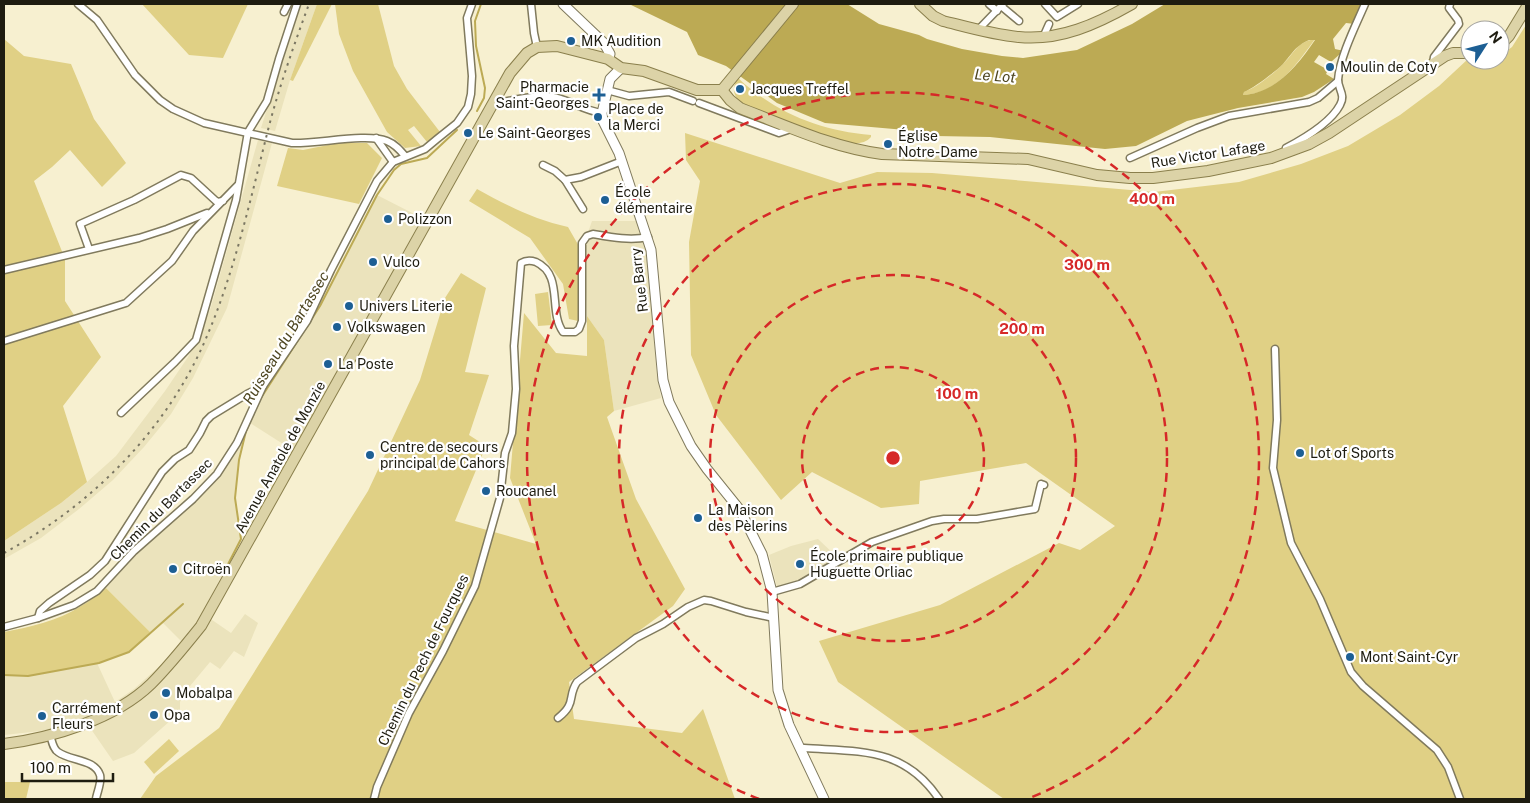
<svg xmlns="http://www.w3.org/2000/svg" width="1530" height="803" font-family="'Public Sans',sans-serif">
	<rect width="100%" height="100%" fill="#f7f0d0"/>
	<g fill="#ebe3bc">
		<polygon points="300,4 317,4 290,80 275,131 261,128"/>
		<polygon points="258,140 272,143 227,308 193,378 171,414 144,447 113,480 79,509 41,538 4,559 4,541 61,503 87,482 116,456 165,391 188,357 199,337 211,307"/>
		<polygon points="377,195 422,218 294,451 250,423 259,402 320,306"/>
		<polygon points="592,221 639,221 646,248 657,374 661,398 614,411 604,340 587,316 584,244"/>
		<polygon points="245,436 239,460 235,498 241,539 202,613 231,633 245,614 258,623 244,657 234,651 220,669 210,662 185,692 180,702 180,712 134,753 113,761 84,719 50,730 4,735 4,675 28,676 97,663 115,702 134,689 163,663 181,641 162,622 150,632 106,588 139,551 214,482 226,467"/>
		<polygon points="818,539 837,557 833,561 808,577 781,588 777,587 769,555 791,546"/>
	</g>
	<g fill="#e0d085">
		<polygon points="142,4 248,4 223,58 189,55"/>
		<polygon points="317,4 332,4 293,81 290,80"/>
		<polygon points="335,4 378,4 394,66 407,89 440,132 427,142 414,126 408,130 421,146 405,148 387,132 353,71 339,34"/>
		<polygon points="1526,25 1526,799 1004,799 838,682 819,641 940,605 1059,543 1080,550 1115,526 1026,463 920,481 919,504 881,508 812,472 781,500 716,415 691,355 689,242 700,181 686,160 685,133 840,183 877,172 932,173 1154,192 1239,182 1301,164 1348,146 1400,115 1439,86 1468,59 1500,60 1500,56 1512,47"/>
		<polygon points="4,39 24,56 71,64 94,119 126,163 102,187 70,150 52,167 34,181 65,259 65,301 101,357 63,406 87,482 61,503 4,541"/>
		<path d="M1315,39C1296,65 1278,93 1243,95L1244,92C1256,88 1273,74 1282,65C1295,53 1296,42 1315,39Z"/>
		<path d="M738,78C776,113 820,131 871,135V137C856,155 810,130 792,123C775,117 758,110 742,103C732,96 732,87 738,78Z"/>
		<polygon points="338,143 367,143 382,158 359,204 277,186 288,148 303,150"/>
		<path d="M477,189C506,205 535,220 568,227L580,248L578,321L569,319L563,284L530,238L469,201Z"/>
		<polygon points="461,273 486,288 465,372 489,375 469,435 486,446 455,521 536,544 510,478 524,313 556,353 587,356 587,316 604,340 614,411 607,417 636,499 685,589 673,606 569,682 574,719 682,733 703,709 735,799 140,799 156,776 219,728 368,491 420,380 445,298"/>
		<polygon points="548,292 552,325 538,326 535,294"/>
		<path d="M106,588L150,632L129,652L99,663L28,676L4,675V632C30,627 58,621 81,606C90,601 98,594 106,588Z"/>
		<polygon points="169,739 179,751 154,774 144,762"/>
		<polygon points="4,782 30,782 26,799 4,799"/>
	</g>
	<path fill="#bcaa54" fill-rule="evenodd" d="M629,4H847L879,24L919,35L927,39L962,49L1002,56L1023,58L1077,50L1132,24L1165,4H1363L1355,24L1346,23L1333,39L1335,49L1344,51L1343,54H1340L1331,62L1319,55L1314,62L1328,70L1326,74L1334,79L1314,92L1302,97L1238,108L1187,121L1136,146L1105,149L990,137L936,136L917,131L825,123L777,103L726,66L698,55L687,32ZM1309,40H1315C1298,65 1276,93 1243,95L1244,92C1254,88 1275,72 1283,64C1293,53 1294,47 1309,40Z"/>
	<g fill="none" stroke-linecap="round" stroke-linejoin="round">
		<g stroke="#bcaa54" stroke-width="2">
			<polyline points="477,111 484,98 485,88 476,46 475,21 481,4"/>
			<polyline points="259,401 320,306 377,195 394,170 401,164 427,158 457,130"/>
			<polyline points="224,572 241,539 235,498 239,460 246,431 251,419"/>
			<polyline points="4,675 28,676 99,663 129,652 183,604"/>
		</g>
		<defs>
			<g id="street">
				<path d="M78,4L97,20L135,75L160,100L173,109L204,123L292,143C318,144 366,133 387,141C395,144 400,150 405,156"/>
				<polyline points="531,4 534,33 537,47"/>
				<polyline points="989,4 997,11"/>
				<polyline points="1045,4 1057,17 1078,4"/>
				<polyline points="1001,6 1019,21"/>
				<polyline points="284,12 288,4"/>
				<polyline points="978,30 1003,4"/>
				<polyline points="1046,37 1045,33 1049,24"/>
				<polyline points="1433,63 1434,57 1459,24 1458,20 1449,8 1450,4"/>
				<polyline points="607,90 629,96 669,92 693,101"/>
				<path d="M493,103C511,102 529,95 547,96C566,97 583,111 602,113"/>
				<polyline points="699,103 779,133 788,130 790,127"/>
				<polyline points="376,138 393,162"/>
				<path d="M1286,148C1303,139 1331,122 1340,105C1346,95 1338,89 1338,80C1340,56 1356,25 1365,4"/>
				<polyline points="1130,158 1197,128 1229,116 1309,102 1318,98 1338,81"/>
				<polyline points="543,165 555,171 565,180 581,177 622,161"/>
				<polyline points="565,180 583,209"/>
				<polyline points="89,249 80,224 134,200 181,175 191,178 217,202 223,201"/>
				<polyline points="4,270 139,238 167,229 207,213"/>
				<polyline points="4,341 126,303 172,261 193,231 237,186"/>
				<polyline points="1275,349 1277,420 1273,468 1291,543 1320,599 1351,672 1363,686 1437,750 1448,767 1460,799"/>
				<polyline points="121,413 175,362 196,340 236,200 248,132 267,101 279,59 297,4"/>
				<polyline points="772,592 800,584 872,542 932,521 944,519 977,519 1035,509 1041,484 1044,485"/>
				<polyline points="38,618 40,611 49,603 90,575 105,561 162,472 175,459 189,450 200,433 206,421 211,416 247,394 263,386"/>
				<polyline points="4,627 38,618 74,605 97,591 134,551 193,499 217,474 237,443 263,386 307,321 331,270 377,181 393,162 425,149 437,139 457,123 468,107 471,94 472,76 467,18 472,4"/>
				<path d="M558,718C577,703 567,697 577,682L636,638L663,624L688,607L704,600L711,601L746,612L774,618"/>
				<path d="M50,735C52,741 53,749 58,752C70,761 95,759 100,775C102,782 97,792 96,799"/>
				<path d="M800,749L804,748C861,752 904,747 939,799"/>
				<path d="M374,799L377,787L409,713L443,651L475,586L500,498L505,453L512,433L516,389L514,346L521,263C526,260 530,260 536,262C564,275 548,311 563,332H575L579,329L582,321V243L587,236L593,234C610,237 630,241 648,237"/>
			</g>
			<g id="secondary">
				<polyline points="563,4 604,43 610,54 608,59"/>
				<polyline points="621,68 610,79 602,113 603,121 619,153 651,250 663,380 669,402 691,446 707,469 740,510 762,554 772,592 778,690 789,725 824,799"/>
			</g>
			<g id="primary">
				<path d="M920,4L933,16L943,21C967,27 994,35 1019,37C1060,41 1097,24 1132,4"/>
				<polyline points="1500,45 1509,36 1526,8"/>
				<path d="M722,90L730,100L740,108C787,126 831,147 882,154L1028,159L1097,175L1130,178H1153L1208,171L1271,158L1309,144L1329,133L1445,56L1453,53H1470"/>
				<polyline points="722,90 793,4"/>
				<path d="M4,744C52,738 115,719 151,684C169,666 185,646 201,626L510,73L527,53L537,47L557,46L608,59L621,68L644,71L697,90H722"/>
			</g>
		</defs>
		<use href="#street" stroke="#807a5d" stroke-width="9"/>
		<use href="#secondary" stroke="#807a5d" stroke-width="11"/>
		<use href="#primary" stroke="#8a7f4c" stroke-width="12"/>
		<use href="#street" stroke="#fff" stroke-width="6"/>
		<use href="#secondary" stroke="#fff" stroke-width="9"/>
		<use href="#primary" stroke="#dcd3a7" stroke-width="10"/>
		<path stroke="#7b7763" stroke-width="2" stroke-dasharray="2.5 5" stroke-linecap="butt" d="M4,553C90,506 164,433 204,343C234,275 250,201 268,130C279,87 294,45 309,4"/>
	</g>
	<g fill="none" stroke="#d62828" stroke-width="2.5" stroke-dasharray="9 6">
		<circle cx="893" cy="458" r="91"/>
		<circle cx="893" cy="458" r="183"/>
		<circle cx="893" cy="458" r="274"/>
		<path d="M759 799A366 366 0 1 1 1027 799"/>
	</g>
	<g fill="#1d5f94" stroke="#fff" stroke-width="2">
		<circle cx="571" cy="41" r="5"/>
		<circle cx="1330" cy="67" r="5"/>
		<circle cx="740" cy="89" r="5"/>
		<path d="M596.5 87.5h5v5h5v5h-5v5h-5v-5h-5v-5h5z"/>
		<circle cx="598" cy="117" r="5"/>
		<circle cx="468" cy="133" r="5"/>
		<circle cx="888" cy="144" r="5"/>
		<circle cx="605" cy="200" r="5"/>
		<circle cx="388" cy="219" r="5"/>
		<circle cx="373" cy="262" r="5"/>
		<circle cx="349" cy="306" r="5"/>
		<circle cx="337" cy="327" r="5"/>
		<circle cx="328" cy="364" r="5"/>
		<circle cx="1300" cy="453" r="5"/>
		<circle cx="370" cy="455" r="5"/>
		<circle cx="486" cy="491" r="5"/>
		<circle cx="698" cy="518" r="5"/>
		<circle cx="800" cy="564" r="5"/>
		<circle cx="173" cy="569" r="5"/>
		<circle cx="1350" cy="657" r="5"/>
		<circle cx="166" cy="693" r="5"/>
		<circle cx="154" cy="715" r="5"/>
		<circle cx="42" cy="716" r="5"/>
	</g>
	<g text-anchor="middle" stroke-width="4.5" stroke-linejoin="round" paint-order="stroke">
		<g font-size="14" fill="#1e1c10" stroke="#fff" text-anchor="start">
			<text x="581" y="46">MK Audition</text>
			<text x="1340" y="72">Moulin de Coty</text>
			<text x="589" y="92" text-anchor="end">Pharmacie<tspan x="589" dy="16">Saint-Georges</tspan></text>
			<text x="750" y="94">Jacques Treffel</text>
			<text x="608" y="114">Place de<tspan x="608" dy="16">la Merci</tspan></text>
			<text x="478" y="138">Le Saint-Georges</text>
			<text x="898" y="141">Église<tspan x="898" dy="16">Notre-Dame</tspan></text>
			<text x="615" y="197">École<tspan x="615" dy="16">élémentaire</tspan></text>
			<text x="398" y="224">Polizzon</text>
			<text x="383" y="267">Vulco</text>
			<text x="359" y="311">Univers Literie</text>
			<text x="347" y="332">Volkswagen</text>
			<text x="338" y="369">La Poste</text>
			<text x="380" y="452">Centre de secours<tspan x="380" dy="16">principal de Cahors</tspan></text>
			<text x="1310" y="458">Lot of Sports</text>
			<text x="496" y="496">Roucanel</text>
			<text x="708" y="515">La Maison<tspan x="708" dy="16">des Pèlerins</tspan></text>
			<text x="810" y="561">École primaire publique<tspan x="810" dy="16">Huguette Orliac</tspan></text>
			<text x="183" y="574">Citroën</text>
			<text x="1360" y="662">Mont Saint-Cyr</text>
			<text x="176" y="698">Mobalpa</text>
			<text x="52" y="713">Carrément<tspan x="52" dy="16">Fleurs</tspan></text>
			<text x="164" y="720">Opa</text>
		</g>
		<g font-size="14" fill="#1e1c10" stroke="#fff">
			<text transform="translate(1208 154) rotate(-9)" y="5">Rue Victor Lafage</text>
			<text transform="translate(639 280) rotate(-97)" y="5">Rue Barry</text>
			<text transform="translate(280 457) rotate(-61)" y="5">Avenue Anatole de Monzie</text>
			<text transform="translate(161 509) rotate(-45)" y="5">Chemin du Bartassec</text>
			<text transform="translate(423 660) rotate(-64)" y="5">Chemin du Pech de Fourques</text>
		</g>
		<g font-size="15" font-style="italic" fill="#4e4621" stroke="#fff">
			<text transform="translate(995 76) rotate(5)" y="5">Le Lot</text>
			<text transform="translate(286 338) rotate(-59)" y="5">Ruisseau du Bartassec</text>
		</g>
	</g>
	<circle cx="893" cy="458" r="8" fill="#d62828" stroke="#fff" stroke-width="2.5"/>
	<g font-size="15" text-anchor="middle" font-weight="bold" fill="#d62828" stroke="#fff" stroke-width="4.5" stroke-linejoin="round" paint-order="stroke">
		<text x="1152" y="204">400 m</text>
		<text x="1087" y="270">300 m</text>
		<text x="1022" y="334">200 m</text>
		<text x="957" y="399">100 m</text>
	</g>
	<rect width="1530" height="803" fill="none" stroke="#1e1c10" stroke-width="10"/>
	<g transform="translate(1485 45) rotate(54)"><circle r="24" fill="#ffffff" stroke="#a5a49f"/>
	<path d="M0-4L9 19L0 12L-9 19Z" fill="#1d5f94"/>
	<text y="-8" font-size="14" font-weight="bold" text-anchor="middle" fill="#1e1c10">N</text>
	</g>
	<path d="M22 773v8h91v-8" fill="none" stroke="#1e1c10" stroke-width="2.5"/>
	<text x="30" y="773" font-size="15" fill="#1e1c10" stroke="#ffffff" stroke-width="4" paint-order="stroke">100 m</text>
</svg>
